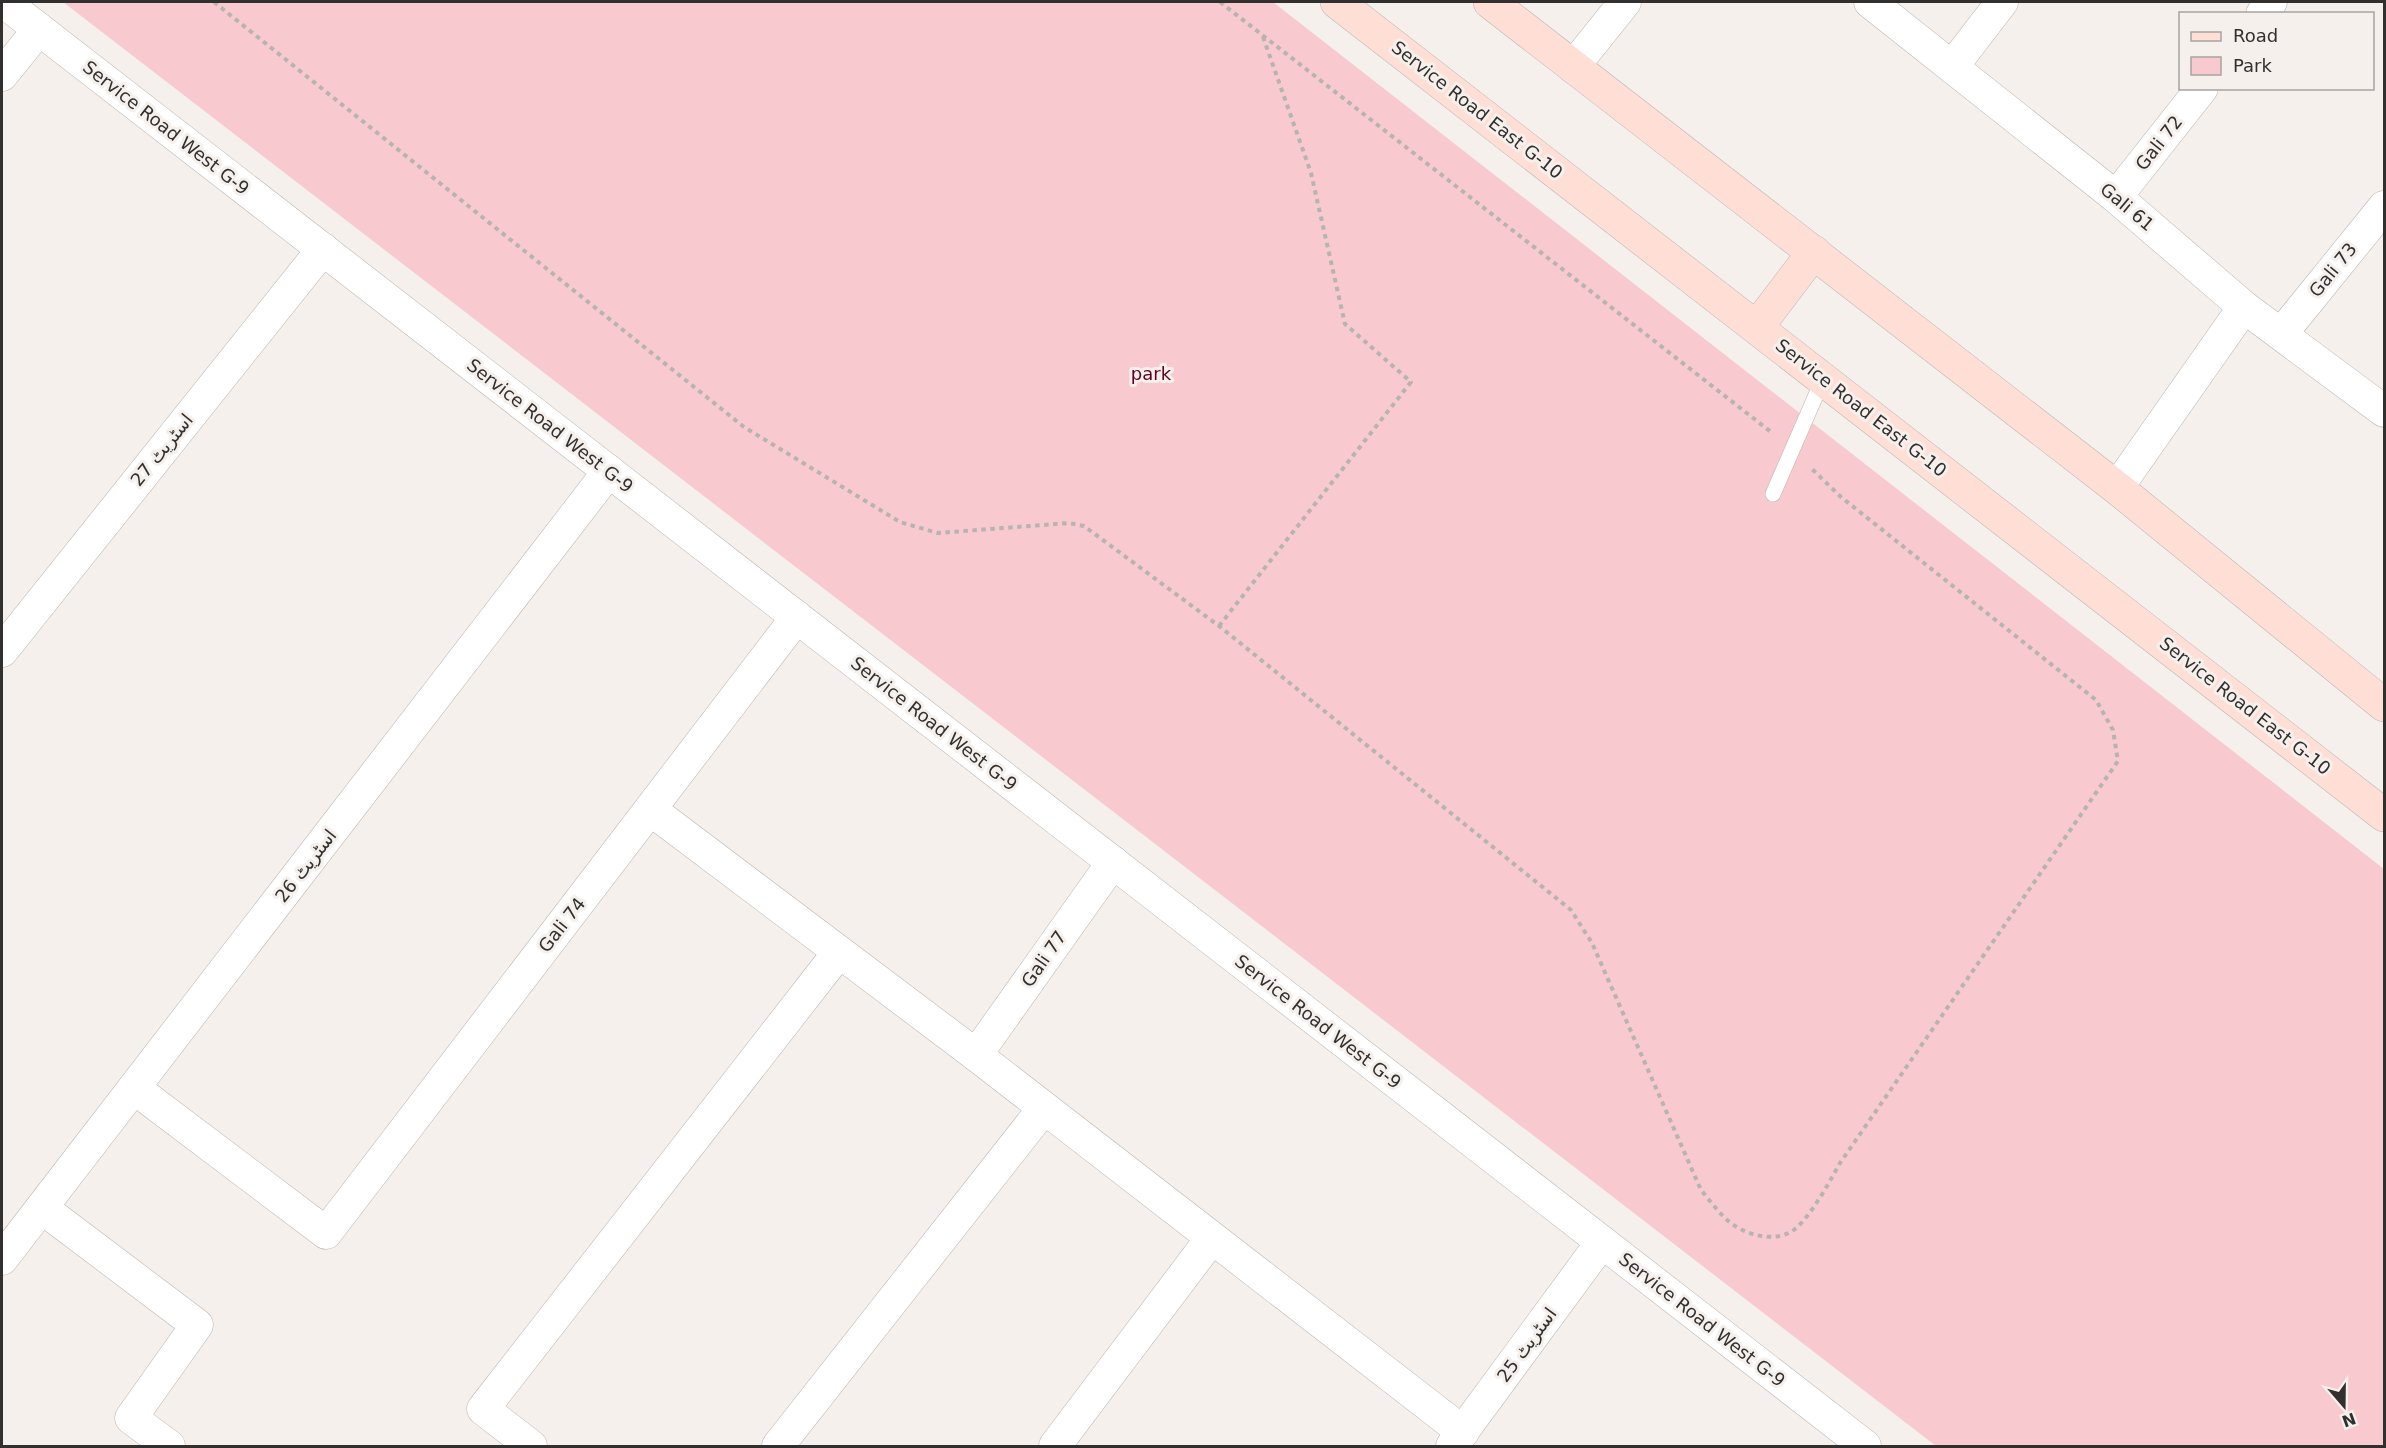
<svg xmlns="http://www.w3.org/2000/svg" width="2386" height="1448" font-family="'DejaVu Sans',Cairo,sans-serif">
	<rect width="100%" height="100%" fill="#f5f0ec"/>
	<polygon fill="#f8cacf" points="63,2 1273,2 2384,869 2384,1446 1936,1446"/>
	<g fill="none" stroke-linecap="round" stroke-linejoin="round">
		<defs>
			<polyline id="service" points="1773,494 1823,379"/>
			<g id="minor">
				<polyline points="4,2 1865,1446"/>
				<polyline points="1870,2 2116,197 2244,307 2384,411"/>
				<polyline points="2262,14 2271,2"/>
				<polyline points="1573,67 1625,2"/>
				<polyline points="1952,67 2002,2"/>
				<polyline points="2,75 39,29"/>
				<polyline points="2116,197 2202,88"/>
				<polyline points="2282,333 2384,207"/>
				<polyline points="2117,488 2244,307"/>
				<polyline points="2,651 323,249"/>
				<polyline points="651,810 976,1055 1463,1432"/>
				<polyline points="976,1055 1113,862"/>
				<polyline points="134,1088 326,1233 797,617"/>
				<polyline points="42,1208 197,1325 131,1418 169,1446"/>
				<polyline points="2,1259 609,471"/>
				<polyline points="531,1446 483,1409 839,952"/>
				<polyline points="778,1446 1044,1108"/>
				<polyline points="1055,1446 1211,1239"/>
				<polyline points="1452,1446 1602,1242"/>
			</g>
			<g id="secondary">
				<polyline points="1337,2 2384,815"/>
				<polyline points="1490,2 2117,488 2384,705"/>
				<polyline points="1757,327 1814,252"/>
			</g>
		</defs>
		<use href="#service" stroke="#bab5b1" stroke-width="16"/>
		<use href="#minor" stroke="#bab5b1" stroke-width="33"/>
		<use href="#secondary" stroke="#bab5b1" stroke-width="34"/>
		<g stroke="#b7b3b0" stroke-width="4" stroke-dasharray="4.5 4.5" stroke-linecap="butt">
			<path d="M214,2L744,427L900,522L938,533L1069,523L1084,526L1219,626L1571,910L1592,943L1701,1190C1709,1200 1717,1210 1726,1219C1742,1234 1775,1245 1795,1229C1811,1216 1830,1181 1840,1163L2118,761L2113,730L2096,700L1841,497L1812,469"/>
			<polyline points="1220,2 1771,432"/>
			<polyline points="1219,626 1411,382 1345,324 1311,173 1262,34"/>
		</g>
		<use href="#service" stroke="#fff" stroke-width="15"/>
		<use href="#minor" stroke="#fff" stroke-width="32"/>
		<use href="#secondary" stroke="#ffded6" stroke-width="33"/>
	</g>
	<g text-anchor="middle" stroke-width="6" stroke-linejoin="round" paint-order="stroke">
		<g font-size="18" fill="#32302f" stroke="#f5f0ec">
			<text transform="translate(1477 110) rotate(38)" y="6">Service Road East G-10</text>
			<text transform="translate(166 128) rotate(38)" y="6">Service Road West G-9</text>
			<text transform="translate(2159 143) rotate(-52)" y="6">Gali 72</text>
			<text transform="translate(2127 207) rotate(40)" y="6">Gali 61</text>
			<text transform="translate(2333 270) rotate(-51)" y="6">Gali 73</text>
			<text transform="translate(1861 408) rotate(38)" y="6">Service Road East G-10</text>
			<text transform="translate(550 426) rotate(38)" y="6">Service Road West G-9</text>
			<text transform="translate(162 450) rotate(-51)" y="6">اسٹریٹ 27</text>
			<text transform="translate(2245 706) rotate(38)" y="6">Service Road East G-10</text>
			<text transform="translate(934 724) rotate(38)" y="6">Service Road West G-9</text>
			<text transform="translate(306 866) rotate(-52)" y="6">اسٹریٹ 26</text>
			<text transform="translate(562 925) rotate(-52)" y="6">Gali 74</text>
			<text transform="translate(1044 959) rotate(-55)" y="6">Gali 77</text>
			<text transform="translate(1318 1022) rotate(38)" y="6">Service Road West G-9</text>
			<text transform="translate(1702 1320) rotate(38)" y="6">Service Road West G-9</text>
			<text transform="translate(1527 1345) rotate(-54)" y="6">اسٹریٹ 25</text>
		</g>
		<g font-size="18" fill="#610020" stroke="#f5f0ec">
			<text x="1151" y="380">park</text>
		</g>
	</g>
	<rect width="2386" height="1448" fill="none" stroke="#32302f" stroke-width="6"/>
	<rect x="2179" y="12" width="195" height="78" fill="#f5f0ec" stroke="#a7a3a0" stroke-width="1.5"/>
	<rect x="2191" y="32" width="30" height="9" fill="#ffded6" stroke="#a7a3a0" stroke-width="1.5"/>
	<text x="2233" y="42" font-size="18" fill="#32302f">Road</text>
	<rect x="2191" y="57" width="30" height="18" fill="#f8cacf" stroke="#a7a3a0" stroke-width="1.5"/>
	<text x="2233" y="72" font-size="18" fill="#32302f">Park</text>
	<g transform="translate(2344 1406) rotate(160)" stroke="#f5f0ec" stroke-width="4.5" paint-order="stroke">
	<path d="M0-4.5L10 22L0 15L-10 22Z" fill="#32302f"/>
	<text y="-9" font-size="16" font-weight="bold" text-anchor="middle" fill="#32302f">N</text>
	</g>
</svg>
